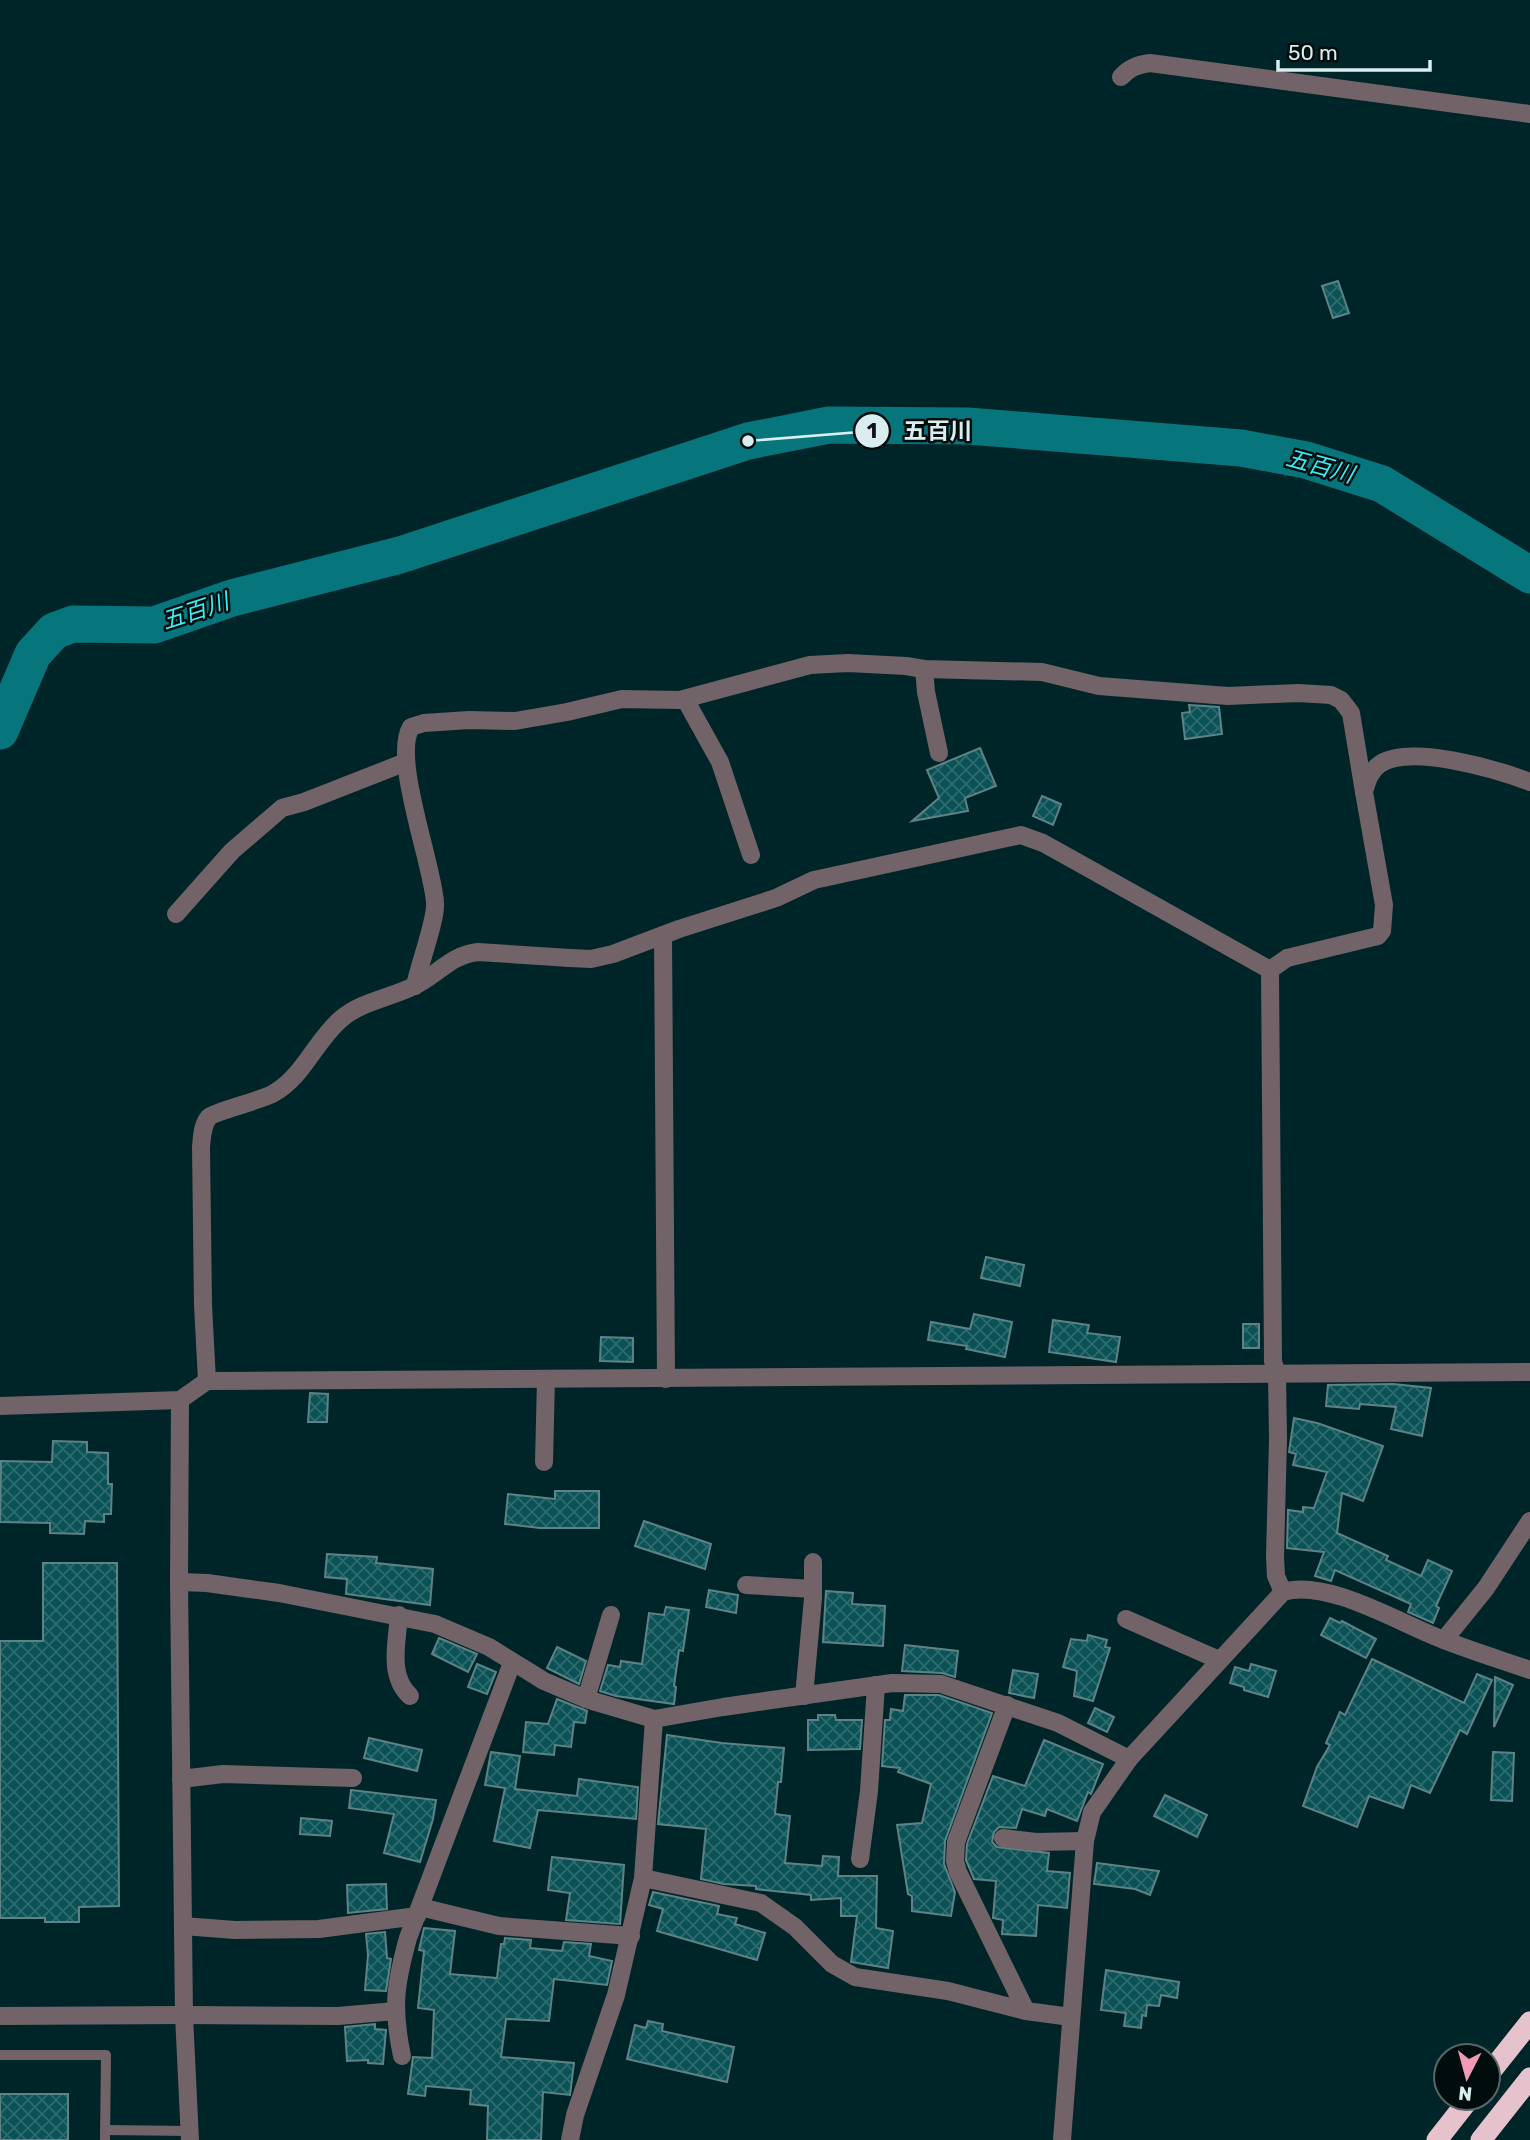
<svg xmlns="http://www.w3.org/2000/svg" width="1530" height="2140" font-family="Rubik,'Noto Sans JP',sans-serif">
	<defs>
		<pattern id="building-cross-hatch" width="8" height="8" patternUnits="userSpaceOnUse" patternTransform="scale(1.75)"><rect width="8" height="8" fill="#0b5256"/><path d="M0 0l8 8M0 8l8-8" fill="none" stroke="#2e6b6f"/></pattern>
	</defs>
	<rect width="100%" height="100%" fill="#002528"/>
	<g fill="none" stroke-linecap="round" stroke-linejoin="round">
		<polyline stroke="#06757c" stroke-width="37" points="0,731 33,654 54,631 73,624 154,625 232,598 400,555 748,441 829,425 968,426 1241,448 1306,460 1382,484 1530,575"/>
	</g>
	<g fill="url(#building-cross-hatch)" stroke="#5d8386" stroke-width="2">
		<polygon points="1338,281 1349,313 1333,318 1322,286"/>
		<polygon points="1189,705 1219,707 1222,734 1185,739 1182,713 1190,712"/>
		<polygon points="980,748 996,786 965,798 968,811 912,821 939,798 927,770"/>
		<polygon points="1042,796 1061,804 1053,825 1033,816"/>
		<polygon points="986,1257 1024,1265 1020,1286 981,1278"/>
		<polygon points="974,1314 1012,1322 1005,1357 966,1349 967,1346 928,1340 931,1322 970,1329"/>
		<polygon points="1053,1320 1089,1325 1087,1333 1120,1337 1116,1362 1049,1352"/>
		<rect x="1243" y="1324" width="16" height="24"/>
		<polygon points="601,1337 633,1338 633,1362 600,1361"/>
		<polygon points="1393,1384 1431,1388 1422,1436 1391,1429 1396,1407 1360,1404 1359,1409 1326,1406 1328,1385"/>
		<polygon points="310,1393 328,1394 327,1422 308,1422"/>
		<polygon points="1294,1418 1317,1423 1383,1446 1363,1501 1342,1493 1337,1533 1388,1556 1386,1560 1421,1576 1428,1560 1452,1571 1436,1606 1439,1608 1433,1623 1408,1612 1411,1604 1335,1570 1331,1581 1315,1576 1324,1552 1287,1548 1288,1510 1303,1512 1303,1507 1314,1508 1327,1472 1293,1465 1296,1454 1289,1452"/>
		<polygon points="53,1441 87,1442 87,1452 108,1453 108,1484 112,1484 111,1514 104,1514 104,1522 85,1521 84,1534 50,1533 50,1523 0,1522 1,1461 52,1462"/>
		<polygon points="555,1491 599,1491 599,1528 540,1528 505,1524 508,1494 555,1499"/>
		<polygon points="644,1521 711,1544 705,1569 635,1546"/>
		<polygon points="327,1554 377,1557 376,1563 433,1569 430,1605 346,1594 347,1579 325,1577"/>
		<polygon points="43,1563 117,1563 119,1906 79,1907 79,1922 45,1922 45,1918 0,1918 0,1641 43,1641"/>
		<polygon points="709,1590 738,1595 736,1613 706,1607"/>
		<polygon points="826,1591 853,1593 852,1604 885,1606 883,1646 823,1642"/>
		<polygon points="666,1607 689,1610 683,1651 679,1650 674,1686 676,1687 674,1704 616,1696 600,1691 608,1665 620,1667 621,1661 642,1664 649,1613 664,1615"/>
		<polygon points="1330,1618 1340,1623 1342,1621 1376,1639 1366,1658 1321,1635"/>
		<polygon points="1088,1635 1107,1640 1105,1647 1110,1648 1093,1701 1074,1696 1077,1671 1063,1667 1071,1639 1087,1641"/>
		<polygon points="439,1638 477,1654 468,1672 432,1654"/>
		<polygon points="905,1645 958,1651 955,1677 942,1673 902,1671"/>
		<polygon points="557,1647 586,1661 579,1684 547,1668"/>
		<polygon points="1372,1659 1464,1703 1477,1674 1492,1680 1467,1734 1460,1730 1430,1793 1411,1785 1403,1808 1369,1796 1357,1827 1303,1806 1317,1767 1330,1745 1326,1743 1340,1712 1345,1715"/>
		<polygon points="477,1664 496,1672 487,1694 468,1687"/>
		<polygon points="1251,1664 1276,1671 1268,1697 1244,1690 1244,1687 1230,1683 1235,1667 1249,1671"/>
		<polygon points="1013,1670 1038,1674 1034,1698 1009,1693"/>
		<polygon points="1495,1677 1513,1685 1494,1727"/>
		<polygon points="905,1695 939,1695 992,1713 945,1841 944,1864 955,1892 951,1916 912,1911 912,1896 908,1894 897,1825 922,1823 931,1784 898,1772 900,1768 882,1766 885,1720 890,1720 891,1709 903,1711"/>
		<polygon points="557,1699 587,1711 585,1723 574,1722 571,1747 555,1745 554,1755 523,1752 526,1722 548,1724"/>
		<polygon points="1095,1708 1114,1717 1107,1732 1088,1723"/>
		<polygon points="818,1715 835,1715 836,1720 862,1720 860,1749 808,1750 808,1720 818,1720"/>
		<polygon points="667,1735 722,1743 784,1748 781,1782 778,1782 775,1814 790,1816 785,1863 822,1866 823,1856 839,1857 838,1876 877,1876 876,1928 893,1931 888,1968 851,1962 857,1916 841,1916 841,1898 811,1900 811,1895 756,1889 756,1886 724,1884 701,1879 706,1829 658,1824"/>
		<polygon points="369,1738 422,1750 417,1771 364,1758"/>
		<polygon points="1044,1740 1103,1764 1091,1794 1088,1792 1077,1821 1047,1809 1045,1816 1022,1809 1016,1828 999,1827 994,1832 992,1842 997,1847 1049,1853 1047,1871 1070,1873 1067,1908 1038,1905 1036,1936 1002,1934 1003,1920 993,1918 996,1881 974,1879 966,1860 967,1844 993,1776 1025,1786"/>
		<polygon points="491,1752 520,1756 515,1789 577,1796 579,1779 638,1787 636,1819 538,1810 530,1848 494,1841 505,1788 485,1785"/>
		<polygon points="1493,1752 1514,1753 1512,1801 1491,1800"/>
		<polygon points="351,1790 436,1800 433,1819 420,1862 384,1853 394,1814 349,1808"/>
		<polygon points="1165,1795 1207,1815 1197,1837 1154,1816"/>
		<polygon points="301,1818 332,1821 330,1836 300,1834"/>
		<polygon points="552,1857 624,1865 620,1924 566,1920 570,1893 548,1890"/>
		<polygon points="1097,1863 1159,1871 1150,1895 1135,1889 1094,1884"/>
		<polygon points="386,1884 387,1909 348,1913 347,1885"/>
		<polygon points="653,1892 719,1906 717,1914 737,1918 735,1924 765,1933 757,1960 657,1931 663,1909 649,1905"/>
		<polygon points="424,1928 455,1931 450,1974 497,1978 501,1944 504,1944 505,1938 531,1940 530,1948 562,1951 564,1942 591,1944 589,1956 612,1961 607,1985 554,1979 549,2021 506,2019 501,2057 574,2063 570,2095 543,2092 541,2140 487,2140 488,2106 470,2104 471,2090 426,2086 425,2096 408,2094 413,2057 432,2058 434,2010 418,2008 424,1951 419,1950"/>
		<polygon points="385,1932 387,1958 391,1959 386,1991 365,1990 368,1955 366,1934"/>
		<polygon points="1106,1970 1179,1982 1177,1998 1161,1995 1159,2006 1147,2005 1146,2016 1142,2015 1141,2028 1124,2026 1126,2013 1101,2010"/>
		<polygon points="648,2021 663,2024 662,2031 734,2047 727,2082 627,2059 635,2025 646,2028"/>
		<polygon points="375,2024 375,2029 386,2030 383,2064 368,2063 368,2060 347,2061 345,2027"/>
		<rect x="0" y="2094" width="68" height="46"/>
	</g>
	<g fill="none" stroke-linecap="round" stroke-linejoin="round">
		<g stroke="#716367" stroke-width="10">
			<polyline points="0,2055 106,2055 105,2140"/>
			<polyline points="105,2130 189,2131"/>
		</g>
		<g stroke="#716367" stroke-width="18">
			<path d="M1121,77C1130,67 1138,65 1150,63L1530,114"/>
			<polyline points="924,669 926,692 939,753"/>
			<polyline points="685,699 720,762 751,855"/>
			<polyline points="176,914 232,851 282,808 304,802 406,762"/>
			<polyline points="663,935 666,1379"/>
			<path d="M1270,970L1287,958L1378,936L1382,931L1384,905L1364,792C1367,781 1370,771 1380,764C1411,744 1496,769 1530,782"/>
			<path d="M415,986C419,965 437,918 435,902C432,862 392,758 411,727L424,723L469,720L515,721L567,712L622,699L680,700L810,665L848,663L906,666L924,669L1042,672L1099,686L1228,696L1298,693L1331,695L1341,700L1351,713L1364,792"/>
			<path d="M207,1381L203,1305L201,1147C202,1137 202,1125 209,1117C216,1111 260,1101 274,1093C303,1077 316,1040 341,1019C362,1001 390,998 414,986C438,975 450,955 478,952L570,958L591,959L613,954L679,929L776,898L814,880L1021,835L1043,843L1079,863L1270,970L1273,1361L1277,1375L1278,1439L1275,1557L1276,1576L1283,1592"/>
			<polyline points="0,1406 180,1400 207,1381 1530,1372"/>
			<polyline points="544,1462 546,1379"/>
			<polyline points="179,1582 207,1583 279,1593 435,1624 489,1647 544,1681 586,1699 654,1719"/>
			<polyline points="746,1585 813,1589"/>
			<path d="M399,1615C397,1642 388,1676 410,1696"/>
			<polyline points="1126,1619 1219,1660"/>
			<polyline points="1444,1640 1486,1588 1530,1521"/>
			<polyline points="804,1696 813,1598 813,1562"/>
			<polyline points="586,1699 611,1615"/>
			<polyline points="1007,1705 956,1842 955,1861 958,1872 1026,2011"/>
			<polyline points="181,1779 223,1774 353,1778"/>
			<polyline points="1003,1838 1036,1842 1085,1841"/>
			<polyline points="860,1859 869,1791 876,1685"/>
			<polyline points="643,1878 761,1903 795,1927 832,1964 855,1977 948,1991 1026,2011 1071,2017"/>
			<polyline points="420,1907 499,1926 631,1936"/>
			<polyline points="183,1926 235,1930 319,1929 417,1916"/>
			<polyline points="184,2015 338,2016 395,2011"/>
			<path d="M402,2056C392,2008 395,1985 408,1938L512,1663"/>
			<polyline points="570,2140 575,2115 616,1995 643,1878 654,1719 723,1707 892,1683 941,1684 1058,1723 1129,1759"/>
			<path d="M1062,2140L1085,1841L1092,1812L1129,1759L1283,1592C1327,1578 1401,1624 1444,1640C1472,1651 1501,1660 1530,1670"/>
		</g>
		<g stroke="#716367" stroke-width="18">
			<polyline points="180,1400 179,1582 184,2015 190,2140"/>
			<polyline points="0,2016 184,2015"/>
		</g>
		<g stroke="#e6c2cd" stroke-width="21">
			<polyline points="1488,2075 1530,2022"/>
			<polyline points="1437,2140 1470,2098"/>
			<polyline points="1481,2140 1530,2078"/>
		</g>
	</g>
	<g text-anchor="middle" stroke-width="5" stroke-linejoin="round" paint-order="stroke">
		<g font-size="23" font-style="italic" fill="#3beefa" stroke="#010c0d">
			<text transform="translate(1320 466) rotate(15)" y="8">五百川</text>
			<text transform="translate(195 611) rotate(-18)" y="8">五百川</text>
		</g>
	</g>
	<path fill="none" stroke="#daeeef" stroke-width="2.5" d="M748 441L872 431"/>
	<g fill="#daeeef" stroke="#010c0d" stroke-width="2.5">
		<circle cx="748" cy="441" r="7"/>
		<circle cx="872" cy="431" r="18"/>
	</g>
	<g font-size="21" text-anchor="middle" font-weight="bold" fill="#111">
		<text x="872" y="438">1</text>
	</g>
	<g font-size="23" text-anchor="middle" font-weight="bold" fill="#daeeef" stroke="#010c0d" stroke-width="5" stroke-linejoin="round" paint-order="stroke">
		<text x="938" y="439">五百川</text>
	</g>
	<g transform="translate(1467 2077) rotate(186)"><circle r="33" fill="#010c0d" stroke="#586667" stroke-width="2"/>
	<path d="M0-5L12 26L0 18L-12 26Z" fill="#f09ab6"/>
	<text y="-10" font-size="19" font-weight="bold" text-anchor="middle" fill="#daeeef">N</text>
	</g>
	<path d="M1278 60v10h152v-10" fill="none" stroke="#daeeef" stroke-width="3.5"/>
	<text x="1288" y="60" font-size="21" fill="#daeeef" stroke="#010c0d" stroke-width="5" paint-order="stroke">50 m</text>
</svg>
